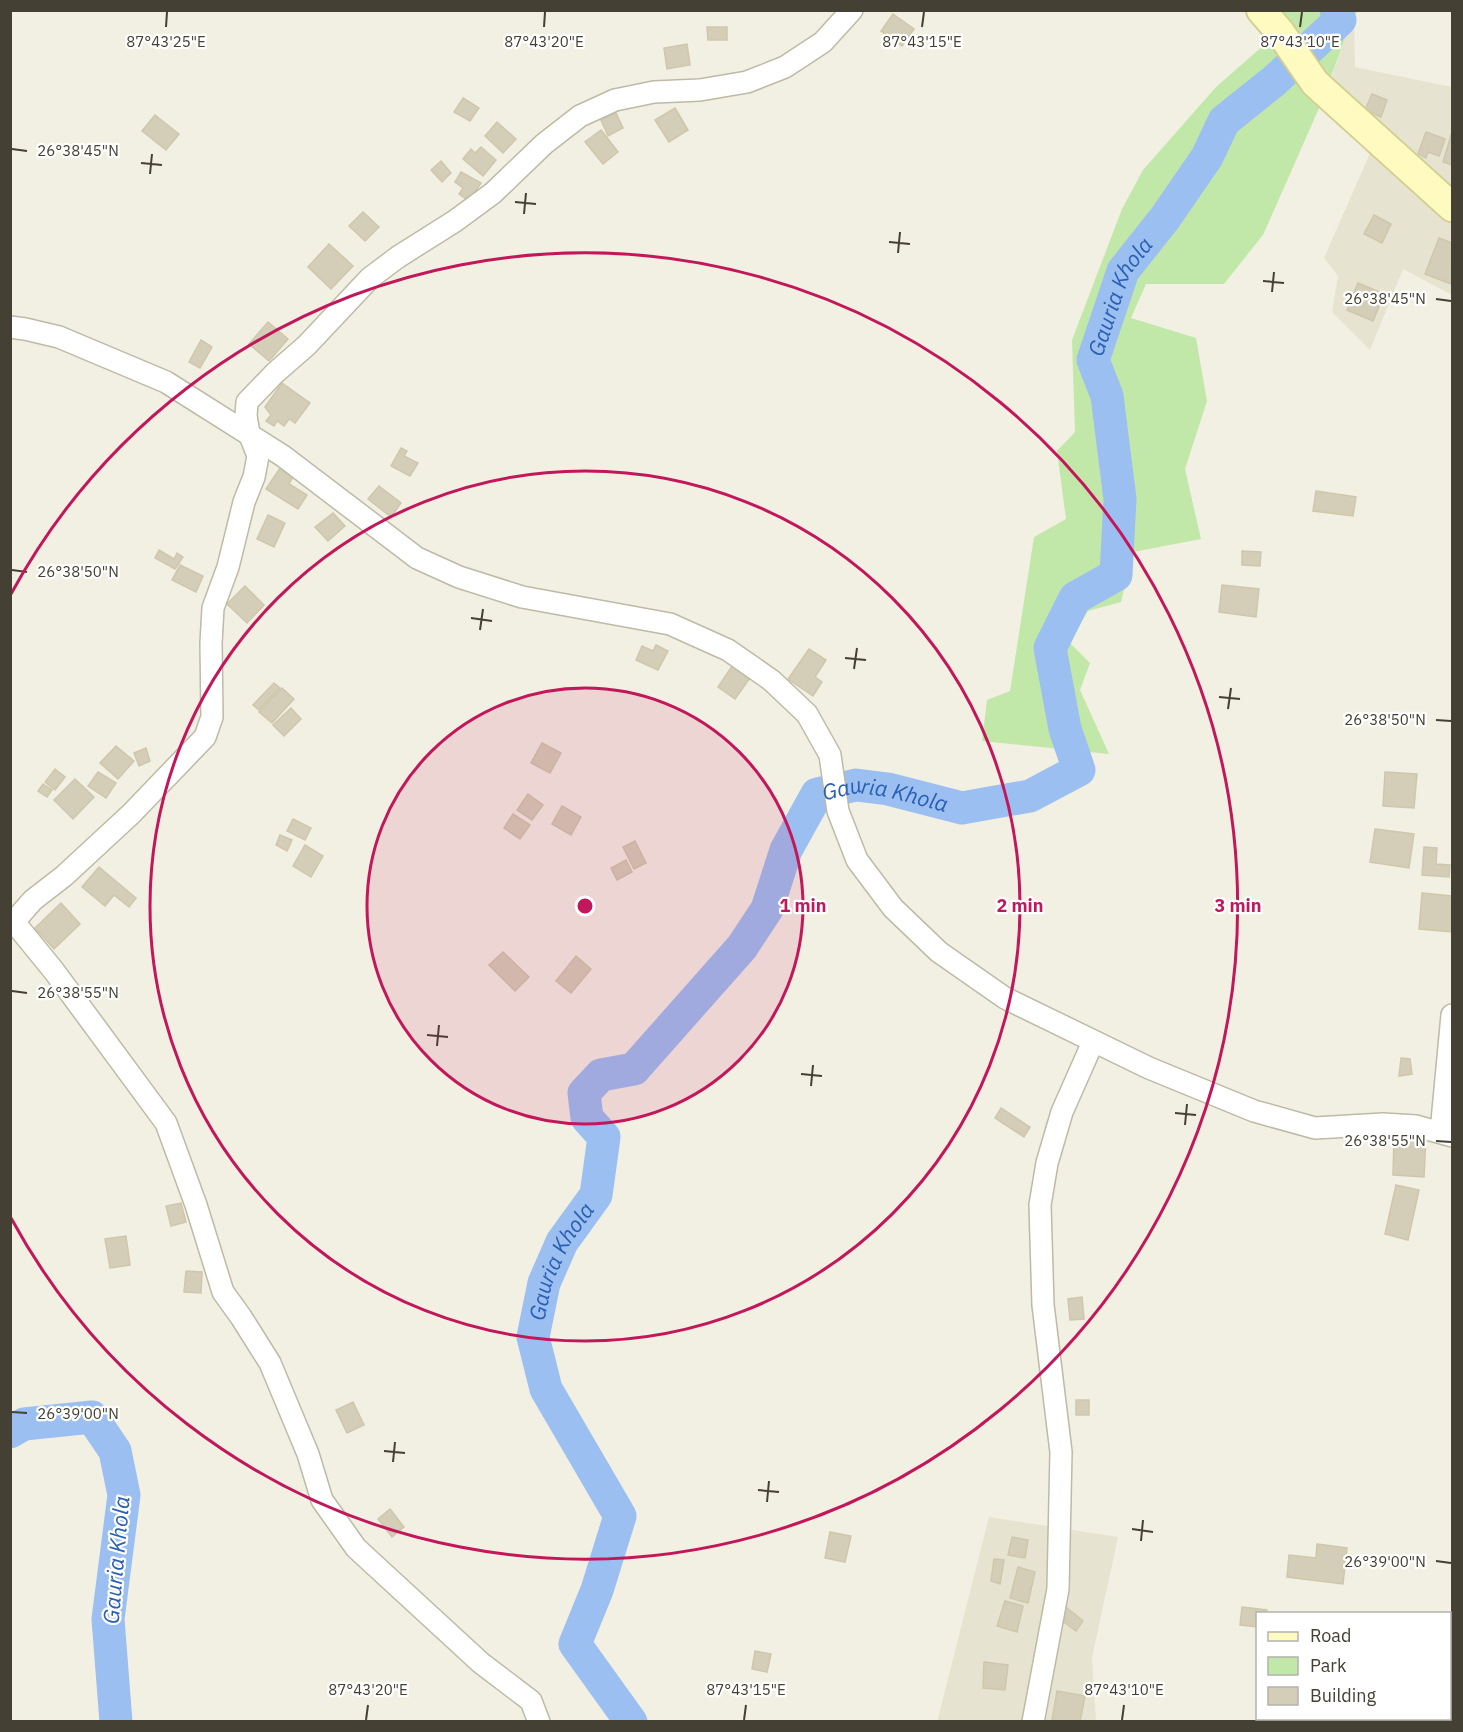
<svg xmlns="http://www.w3.org/2000/svg" width="1463" height="1732" font-family="'IBM Plex Sans',sans-serif">
	<rect width="100%" height="100%" fill="#f2f0e3"/>
	<g fill="#e6e3d0">
		<polygon points="1354,15 1355,67 1452,87 1452,295 1403,269 1370,350 1332,312 1338,276 1324,258 1371,151 1321,106"/>
		<polygon points="989,1517 1118,1537 1092,1658 1096,1721 937,1722"/>
	</g>
	<polygon fill="#c1e8a9" points="1261,11 1358,11 1354,15 1320,106 1263,235 1224,284 1146,284 1131,318 1196,338 1207,401 1185,469 1201,539 1133,552 1121,602 1088,611 1069,642 1090,663 1080,690 1109,754 982,741 987,700 1010,691 1034,537 1066,519 1057,451 1075,432 1072,340 1122,209 1143,170 1216,87 1279,32"/>
	<g fill="none" stroke-linecap="round" stroke-linejoin="round">
		<g stroke="#9cbff2" stroke-width="33">
			<polyline points="10,1432 24,1424 92,1417 115,1451 124,1495 108,1619 116,1722"/>
			<path id="s1" d="M631,1722L575,1644L597,1590L620,1516L546,1389L533,1337L544,1283L562,1242L596,1195L604,1137L587,1118L584,1093L601,1075L634,1069L742,947L767,909L786,850L817,794L856,785L888,789L962,808L1030,796L1079,770L1065,729L1050,648L1075,598L1116,575L1120,499L1107,396L1093,360L1123,271L1165,218L1207,157L1224,121L1274,81L1340,20L1336,10"/>
		</g>
	</g>
	<g fill="#d4ceb8" stroke="#cfc7ab" stroke-width="1.5">
		<polygon points="893,14 914,29 902,46 881,31"/>
		<polygon points="707,27 727,27 727,40 708,40"/>
		<polygon points="687,44 690,65 667,69 664,48"/>
		<polygon points="1372,94 1387,100 1381,117 1365,110"/>
		<polygon points="463,98 479,108 470,121 454,112"/>
		<polygon points="675,108 688,130 669,142 655,120"/>
		<polygon points="616,113 623,128 608,136 601,120"/>
		<polygon points="155,115 179,134 166,150 142,131"/>
		<polygon points="497,122 516,139 503,153 485,136"/>
		<polygon points="601,130 618,152 603,164 585,142"/>
		<polygon points="1426,132 1445,139 1439,156 1428,152 1426,158 1418,154"/>
		<polygon points="1452,132 1452,165 1443,162"/>
		<polygon points="481,147 496,160 483,176 463,159 471,149 475,153"/>
		<polygon points="441,161 451,173 442,182 431,170"/>
		<polygon points="461,172 481,183 469,201 459,194 463,188 455,182"/>
		<polygon points="363,212 379,227 365,241 349,226"/>
		<polygon points="1374,215 1391,224 1382,243 1364,234"/>
		<polygon points="1439,238 1452,243 1451,284 1425,274"/>
		<polygon points="329,244 353,266 331,289 308,267"/>
		<polygon points="1358,283 1384,294 1373,321 1347,310"/>
		<polygon points="268,322 288,339 269,361 249,344"/>
		<polygon points="201,340 212,347 200,368 189,362"/>
		<polygon points="282,383 310,403 295,423 289,419 284,426 277,421 274,426 266,421 271,415 265,407"/>
		<polygon points="401,448 407,451 404,456 418,463 410,476 391,466"/>
		<polygon points="280,468 293,477 289,484 307,495 298,509 266,489"/>
		<polygon points="379,486 401,503 391,517 368,499"/>
		<polygon points="1316,491 1356,497 1353,516 1313,511"/>
		<polygon points="333,513 345,526 328,541 315,527"/>
		<polygon points="268,515 285,523 274,547 257,539"/>
		<polygon points="159,550 174,559 177,553 183,557 175,569 155,558"/>
		<polygon points="1242,551 1261,552 1260,566 1242,565"/>
		<polygon points="180,565 203,576 196,592 172,580"/>
		<polygon points="1222,585 1259,589 1256,617 1219,612"/>
		<polygon points="245,586 264,605 247,623 227,604"/>
		<polygon points="656,645 668,651 658,670 636,660 642,646 653,651"/>
		<polygon points="809,649 826,660 815,677 822,682 813,696 788,679"/>
		<polygon points="732,666 750,678 735,699 718,687"/>
		<polygon points="274,683 280,688 259,710 253,705"/>
		<polygon points="282,688 294,699 272,723 259,712"/>
		<polygon points="291,708 301,719 284,736 273,725"/>
		<polygon points="542,743 561,753 550,773 531,763"/>
		<polygon points="116,746 134,761 118,779 100,763"/>
		<polygon points="146,748 150,761 139,766 134,753"/>
		<polygon points="55,769 65,777 55,790 45,782"/>
		<polygon points="98,772 116,783 106,798 88,786"/>
		<polygon points="1385,772 1417,774 1414,808 1383,806"/>
		<polygon points="75,779 94,797 73,819 54,800"/>
		<polygon points="43,784 52,790 47,797 38,791"/>
		<polygon points="528,794 543,805 532,820 517,810"/>
		<polygon points="562,806 581,817 571,835 552,824"/>
		<polygon points="513,814 530,825 520,839 504,828"/>
		<polygon points="293,819 311,828 305,840 287,831"/>
		<polygon points="1375,829 1414,834 1409,868 1370,862"/>
		<polygon points="280,835 292,840 287,851 276,845"/>
		<polygon points="635,841 646,863 634,869 623,847"/>
		<polygon points="305,845 323,856 311,877 293,866"/>
		<polygon points="1424,847 1437,848 1436,864 1450,865 1449,877 1422,875"/>
		<polygon points="626,860 632,872 617,880 611,868"/>
		<polygon points="99,867 136,898 129,907 114,895 105,906 82,887"/>
		<polygon points="1422,893 1452,896 1452,932 1419,929"/>
		<polygon points="61,903 80,924 54,949 35,928"/>
		<polygon points="503,952 529,977 515,991 489,965"/>
		<polygon points="576,956 591,969 571,993 556,981"/>
		<polygon points="1401,1058 1410,1059 1412,1074 1399,1076"/>
		<polygon points="1001,1108 1030,1127 1024,1137 995,1118"/>
		<polygon points="1394,1136 1426,1137 1424,1177 1393,1175"/>
		<polygon points="1396,1185 1419,1190 1408,1240 1385,1234"/>
		<polygon points="181,1203 186,1222 171,1226 166,1206"/>
		<polygon points="126,1236 130,1265 110,1268 105,1239"/>
		<polygon points="186,1271 202,1272 201,1293 184,1292"/>
		<polygon points="1082,1297 1084,1319 1070,1320 1068,1299"/>
		<rect x="1076" y="1400" width="13" height="15"/>
		<polygon points="353,1402 364,1425 347,1433 336,1410"/>
		<polygon points="390,1509 404,1527 392,1537 378,1519"/>
		<polygon points="830,1532 851,1536 845,1562 825,1558"/>
		<polygon points="1012,1537 1028,1540 1025,1558 1008,1555"/>
		<polygon points="1317,1544 1347,1548 1343,1584 1287,1577 1289,1555 1316,1558"/>
		<polygon points="994,1559 1004,1560 1000,1584 991,1581"/>
		<polygon points="1018,1567 1035,1572 1028,1603 1010,1598"/>
		<polygon points="1005,1601 1023,1606 1017,1632 997,1626"/>
		<polygon points="1066,1607 1083,1621 1076,1631 1060,1619"/>
		<polygon points="1242,1607 1267,1610 1266,1614 1258,1614 1258,1627 1240,1625"/>
		<polygon points="755,1651 771,1654 767,1672 752,1669"/>
		<polygon points="984,1662 1008,1665 1005,1690 983,1688"/>
		<polygon points="1057,1691 1085,1696 1080,1722 1052,1720"/>
	</g>
	<g fill="none" stroke-linecap="round" stroke-linejoin="round">
		<defs>
			<g id="street">
				<polyline points="10,327 25,329 59,337 166,382 283,456 417,558 459,577 522,597 670,624 728,650 771,680 807,714 830,755 838,811 857,860 893,908 939,952 1005,998 1149,1068 1254,1111 1315,1128 1383,1124 1416,1126 1452,1136"/>
				<polyline points="14,922 54,971 166,1123 196,1205 223,1292 241,1317 270,1363 308,1454 322,1500 356,1548 481,1663 531,1701 539,1722"/>
				<polyline points="10,926 33,900 64,876 131,814 205,737 212,717 211,643 213,608 228,567 244,502 254,477 258,456 249,433 246,416 247,402 275,373 307,345 370,278 398,257 455,221 493,193 544,144 580,116 615,100 654,92 700,90 747,82 785,67 823,42 852,10"/>
				<polyline points="1441,1132 1452,1015"/>
				<polyline points="1033,1722 1058,1589 1061,1452 1043,1305 1040,1205 1047,1163 1062,1112 1093,1042"/>
			</g>
			<polyline id="secondary" points="1261,10 1280,32 1315,83 1452,207"/>
		</defs>
		<use href="#street" stroke="#bebaa5" stroke-width="24"/>
		<use href="#secondary" stroke="#d4ce90" stroke-width="32"/>
		<use href="#street" stroke="#fff" stroke-width="21"/>
		<use href="#secondary" stroke="#fffbc0" stroke-width="28"/>
	</g>
	<path fill="none" stroke="#444033" stroke-width="2" d="M166,27L167,12M544,27L545,12M922,27L924,12M1300,27L1302,12M12,149L27,151M141,163L162,165M150,174L152,154M515,202L536,204M524,214L526,193M889,242L910,244M898,253L900,232M1263,281L1284,283M1272,292L1274,272M1436,299L1451,301M12,570L27,572M471,618L492,621M480,630L483,609M845,658L866,660M854,669L857,648M1219,697L1240,699M1228,709L1231,688M1436,720L1451,721M12,991L27,993M427,1035L448,1037M437,1046L439,1025M801,1074L822,1076M811,1086L813,1065M1175,1113L1196,1115M1185,1125L1187,1104M1436,1141L1451,1142M12,1412L27,1413M384,1451L405,1453M393,1462L395,1442M758,1490L779,1492M767,1502L769,1481M1132,1529L1153,1532M1141,1541L1143,1520M1436,1561L1451,1563M366,1720L368,1705M744,1720L746,1705M1122,1720L1124,1705"/>
	<circle cx="585" cy="906" r="218" fill="#c2185b" fill-opacity=".12"/>
	<g fill="none" stroke="#c2185b" stroke-width="3">
		<circle cx="585" cy="906" r="218"/>
		<circle cx="585" cy="906" r="435"/>
		<path d="M11 594A653 653 0 1 1 11 1218"/>
	</g>
	<g text-anchor="middle" stroke-width="4.5" stroke-linejoin="round" paint-order="stroke">
		<g font-size="22" font-style="italic" fill="#2a60b2" stroke="#fff">
			<text dy="8" stroke="none"><textPath href="#s1" startOffset="1882">Gauria Khola</textPath></text>
			<text dy="8" stroke="none"><textPath href="#s1" startOffset="1162">Gauria Khola</textPath></text>
			<text dy="8" stroke="none"><textPath href="#s1" startOffset="514">Gauria Khola</textPath></text>
			<text transform="translate(116 1560) rotate(-85)" y="8">Gauria Khola</text>
		</g>
	</g>
	<g font-size="15" text-anchor="middle" fill="#444033" stroke="#fff" stroke-width="4.5" stroke-linejoin="round" paint-order="stroke">
		<text x="166" y="47">87°43'25"E</text>
		<text x="544" y="47">87°43'20"E</text>
		<text x="922" y="47">87°43'15"E</text>
		<text x="1300" y="47">87°43'10"E</text>
		<text x="78" y="156">26°38'45"N</text>
		<text x="1385" y="304">26°38'45"N</text>
		<text x="78" y="577">26°38'50"N</text>
		<text x="1385" y="725">26°38'50"N</text>
		<text x="78" y="998">26°38'55"N</text>
		<text x="1385" y="1146">26°38'55"N</text>
		<text x="78" y="1419">26°39'00"N</text>
		<text x="1385" y="1567">26°39'00"N</text>
		<text x="368" y="1695">87°43'20"E</text>
		<text x="746" y="1695">87°43'15"E</text>
		<text x="1124" y="1695">87°43'10"E</text>
	</g>
	<circle cx="585" cy="906" r="9" fill="#c2185b" stroke="#fff" stroke-width="3"/>
	<g font-size="18" text-anchor="middle" font-weight="bold" fill="#c2185b" stroke="#fff" stroke-width="4.5" stroke-linejoin="round" paint-order="stroke">
		<text x="803" y="912">1 min</text>
		<text x="1020" y="912">2 min</text>
		<text x="1238" y="912">3 min</text>
	</g>
	<rect width="1463" height="1732" fill="none" stroke="#444033" stroke-width="24"/>
	<rect x="1256" y="1612" width="195" height="108" fill="#ffffff" stroke="#b4b3ad" stroke-width="1.5"/>
	<rect x="1268" y="1632" width="30" height="9" fill="#fffbc0" stroke="#b4b3ad" stroke-width="1.5"/>
	<text x="1310" y="1642" font-size="18" fill="#444033">Road</text>
	<rect x="1268" y="1657" width="30" height="18" fill="#c1e8a9" stroke="#b4b3ad" stroke-width="1.5"/>
	<text x="1310" y="1672" font-size="18" fill="#444033">Park</text>
	<rect x="1268" y="1687" width="30" height="18" fill="#d4ceb8" stroke="#b4b3ad" stroke-width="1.5"/>
	<text x="1310" y="1702" font-size="18" fill="#444033">Building</text>
</svg>
